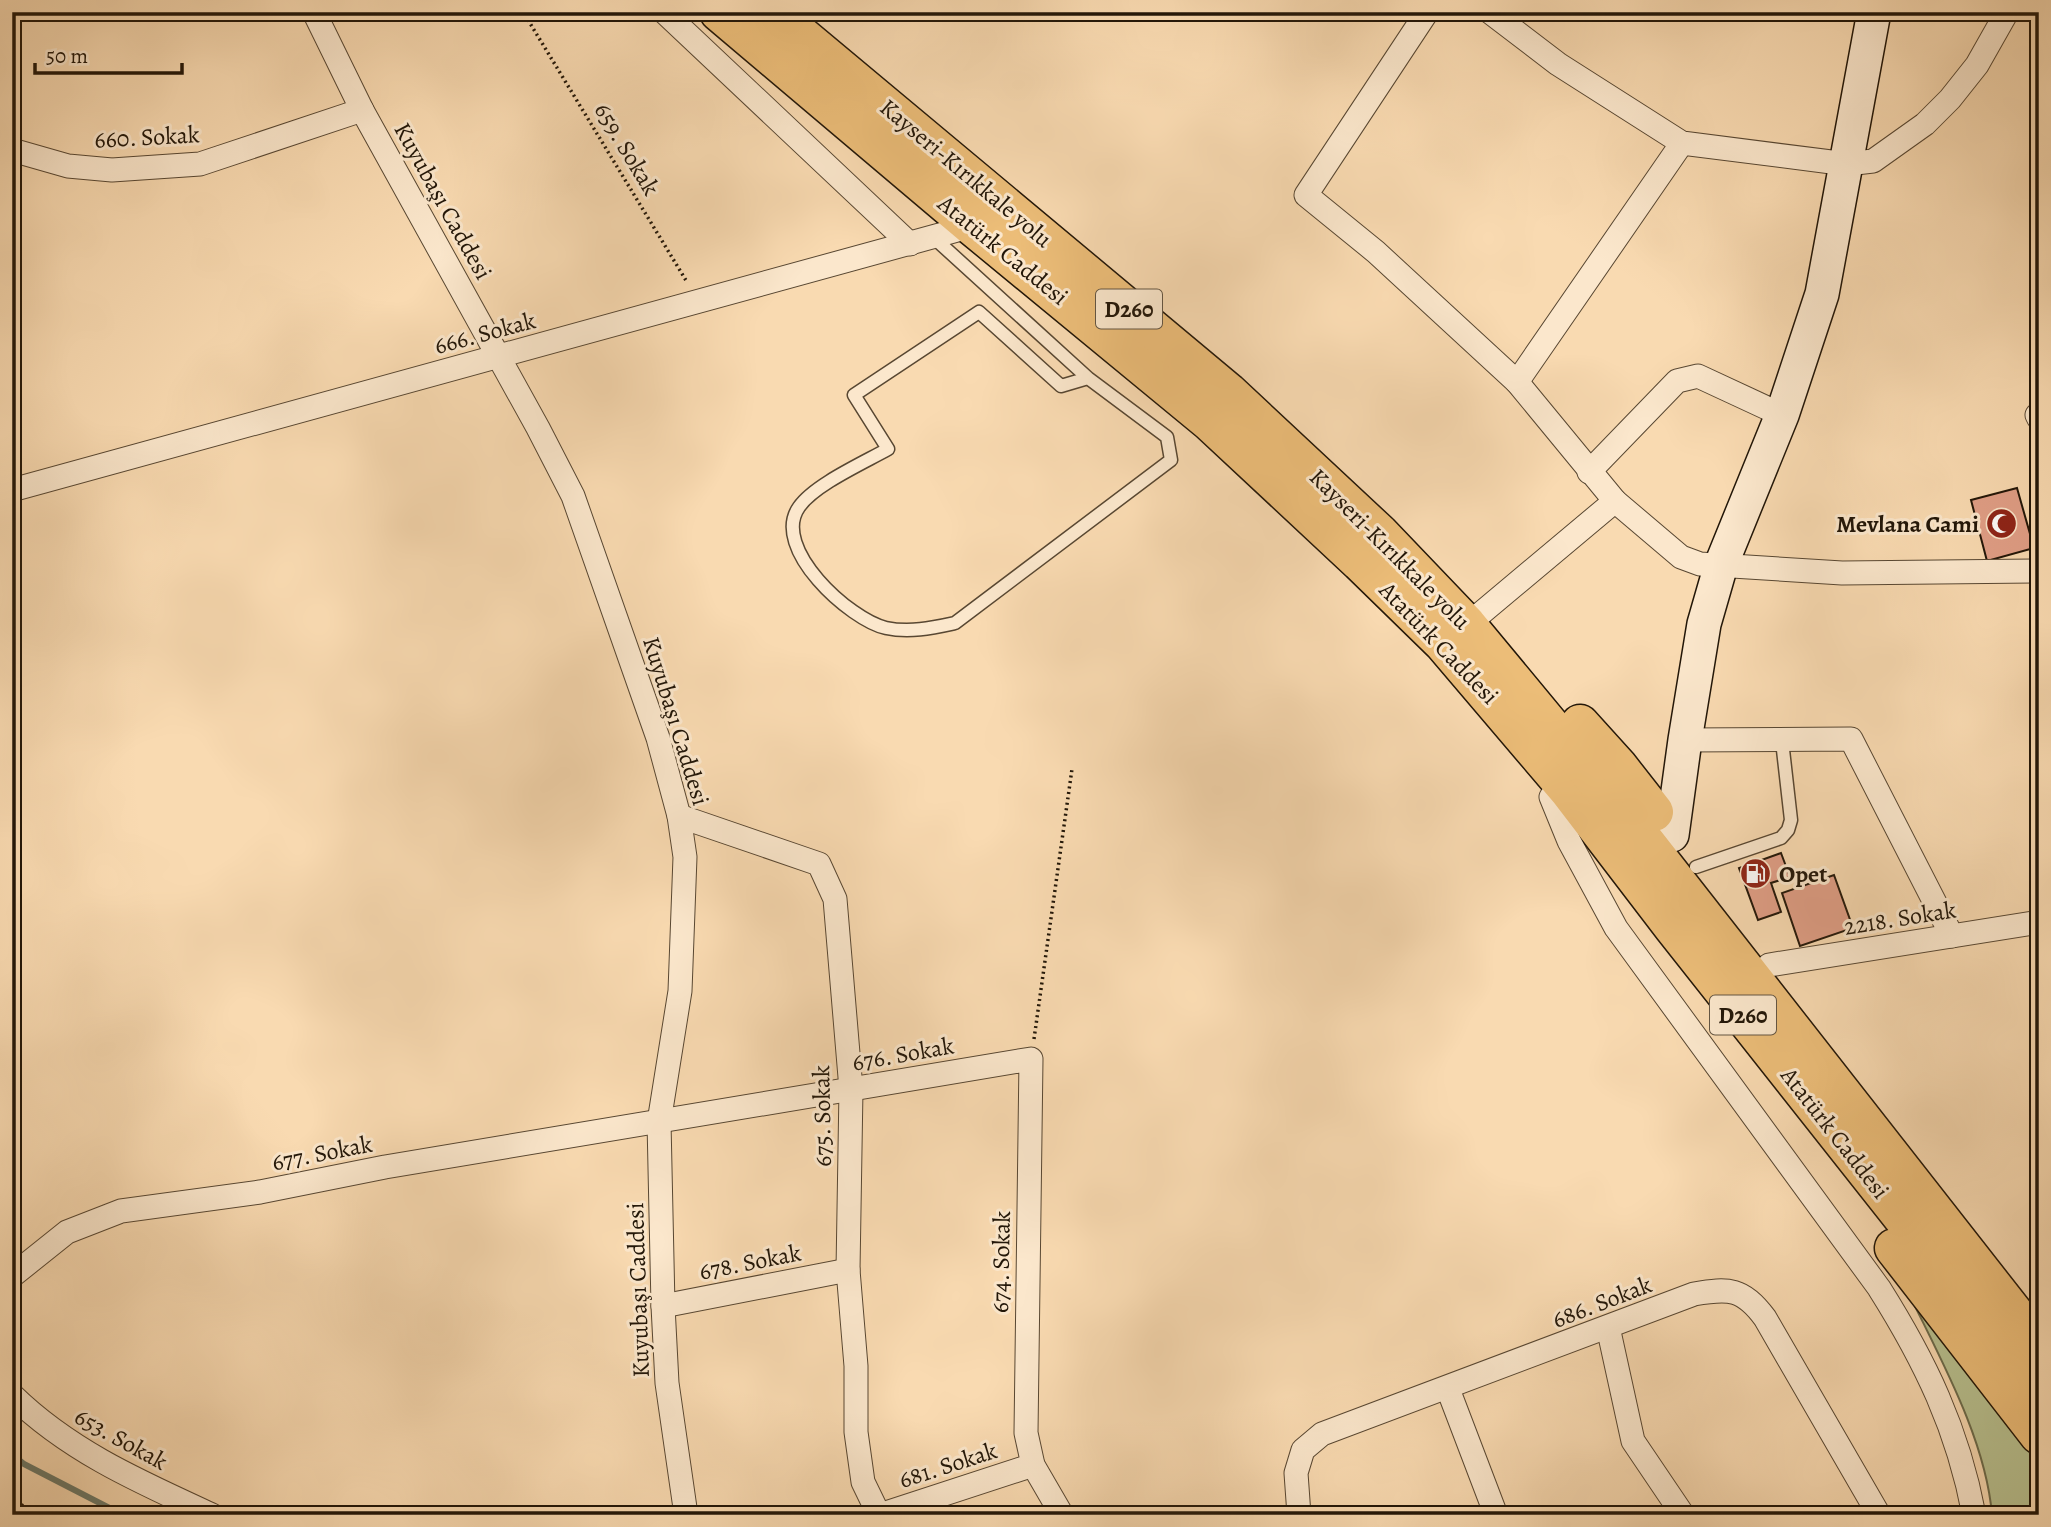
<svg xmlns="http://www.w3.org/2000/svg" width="2051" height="1527" font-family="Alegreya,serif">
	<rect width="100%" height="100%" fill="#f9dab1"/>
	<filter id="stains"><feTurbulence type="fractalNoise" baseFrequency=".00286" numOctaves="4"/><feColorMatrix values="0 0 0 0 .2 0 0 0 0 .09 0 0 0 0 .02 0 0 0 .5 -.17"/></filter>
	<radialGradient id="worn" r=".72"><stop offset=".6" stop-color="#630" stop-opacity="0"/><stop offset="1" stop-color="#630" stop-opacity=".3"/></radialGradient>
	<path fill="#b8c190" stroke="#6d6c4c" stroke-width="2" d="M1910,1296L2039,1454V1515H1992C1986,1441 1942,1362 1910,1296Z"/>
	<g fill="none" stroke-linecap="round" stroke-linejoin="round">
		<polyline stroke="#6c7969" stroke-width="6" points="12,1454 24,1464 123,1515"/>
	</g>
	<g fill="#e19f87" stroke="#221608" stroke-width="2">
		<polygon points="2017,488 2034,548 1987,561 1971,500"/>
		<polygon points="1781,853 1790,877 1771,883 1781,912 1758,920 1739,868"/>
		<polygon points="1834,875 1853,928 1800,946 1782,893"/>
	</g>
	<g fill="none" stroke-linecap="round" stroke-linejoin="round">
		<defs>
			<g id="lane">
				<path d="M933,237L1088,378L1167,437L1171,460L955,623C932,628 910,633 886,628C850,620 770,548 799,507C814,485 863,463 888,449L854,395L979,312L1061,386L1088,378"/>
				<polyline points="1696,867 1781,838 1788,830 1791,820 1782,741"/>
			</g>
			<g id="street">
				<polyline points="314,12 362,110 538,428 573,496 658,738 679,816 685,857 680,991 659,1122 663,1306 667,1383 686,1515"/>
				<polyline points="664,12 910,244"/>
				<polyline points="1427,12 1306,195 1376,252 1517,382 1615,501 1467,625"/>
				<polyline points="1490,12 1558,64 1682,143 1847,164 1873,161 1925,124 1950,99 1977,65 2007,12"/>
				<polyline points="12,14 13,12"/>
				<polyline points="12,150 68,166 112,170 200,164 362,110"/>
				<polyline points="1517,382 1682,143"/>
				<polyline points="2037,415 2039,419"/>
				<polyline points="1589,472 1677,381 1698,376 1782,415"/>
				<polyline points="12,490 972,226"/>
				<polyline points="1615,501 1681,557 1700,564 1842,573 2039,571"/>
				<polyline points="1685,740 1851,739 1952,936"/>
				<path d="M1551,797L1569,841L1616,928L1879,1288C1925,1361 1958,1429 1974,1515"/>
				<polyline points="679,816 819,864 835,899 851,1089 848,1270 856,1366 856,1432 863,1482 879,1515"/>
				<polyline points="1769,965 2039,922"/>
				<polyline points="12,1276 67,1232 121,1211 260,1192 385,1167 1031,1059 1026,1433 1033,1465 1062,1515"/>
				<polyline points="663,1306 848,1270"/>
				<polyline points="1608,1327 1633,1441 1683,1515"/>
				<polyline points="1448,1389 1496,1515"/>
				<path d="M12,1395C69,1451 140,1482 212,1515"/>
				<polyline points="880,1515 1033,1465"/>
				<path d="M1299,1515L1296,1473L1303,1450L1322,1434L1694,1294C1729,1288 1743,1288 1765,1318L1879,1515"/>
			</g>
			<polyline id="secondary" points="1672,835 1685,740 1704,624 1721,565 1782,415 1822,294 1874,12"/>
			<g id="highway">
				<polyline points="719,12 972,226 1210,422 1360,562 1443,643 1569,791 1673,927 2039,1390"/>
				<polyline points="773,12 1228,392 1379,533 1467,625 1621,811 2039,1345"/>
				<polyline points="1580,724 1618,766 1654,812"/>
				<polyline points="1894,1248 2039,1435"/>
			</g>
		</defs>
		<use href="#lane" stroke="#584732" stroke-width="15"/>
		<use href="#street" stroke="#584732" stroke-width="25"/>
		<use href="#secondary" stroke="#221608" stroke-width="36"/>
		<use href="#highway" stroke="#221608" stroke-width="41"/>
		<g stroke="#221608" stroke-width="3.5" stroke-dasharray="2 3.5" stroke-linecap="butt">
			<polyline points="525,15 687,282"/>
			<polyline points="1034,1039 1072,769"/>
			<polyline points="12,1499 38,1515"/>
		</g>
		<use href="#lane" stroke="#fbe7cc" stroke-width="12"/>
		<use href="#street" stroke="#fbe7cc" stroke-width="23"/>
		<use href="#secondary" stroke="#fbe7cc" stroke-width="33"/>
		<use href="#highway" stroke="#ecbd78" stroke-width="38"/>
	</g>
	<defs>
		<symbol id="mosque-disc" viewBox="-11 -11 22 22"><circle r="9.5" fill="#8f2418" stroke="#fbe7cc"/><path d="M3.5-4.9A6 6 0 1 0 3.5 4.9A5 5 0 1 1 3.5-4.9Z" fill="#fff"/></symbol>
		<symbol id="fuel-disc" viewBox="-11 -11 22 22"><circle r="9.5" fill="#8f2418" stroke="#fbe7cc"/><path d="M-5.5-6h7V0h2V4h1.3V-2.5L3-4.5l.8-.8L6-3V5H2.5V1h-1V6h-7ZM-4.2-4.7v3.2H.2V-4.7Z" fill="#fff"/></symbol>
	</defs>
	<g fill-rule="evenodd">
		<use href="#mosque-disc" x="1984" y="506" width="35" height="35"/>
		<use href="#fuel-disc" x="1738" y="856" width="35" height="35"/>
	</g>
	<g text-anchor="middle" stroke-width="6" stroke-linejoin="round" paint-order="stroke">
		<g fill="#fbe7cc" stroke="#635543" stroke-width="2">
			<rect x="1096" y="289.5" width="66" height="39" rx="5"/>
			<rect x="1710" y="995.5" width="66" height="39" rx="5"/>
		</g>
		<g font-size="23" font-weight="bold" fill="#221608">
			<text x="1129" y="317">D260</text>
			<text x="1743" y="1023">D260</text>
		</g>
		<g font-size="24" fill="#221608" stroke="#fbe7cc">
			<text transform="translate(147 137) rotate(-3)" y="8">660. Sokak</text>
			<text transform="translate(627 149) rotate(59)" y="8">659. Sokak</text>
			<text transform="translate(966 173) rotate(40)" y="8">Kayseri-Kırıkkale yolu</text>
			<text transform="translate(443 201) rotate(61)" y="8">Kuyubaşı Caddesi</text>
			<text transform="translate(1003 250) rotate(39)" y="8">Atatürk Caddesi</text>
			<text transform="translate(485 333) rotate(-15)" y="8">666. Sokak</text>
			<text transform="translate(1390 549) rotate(45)" y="8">Kayseri-Kırıkkale yolu</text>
			<text transform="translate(1439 643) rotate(46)" y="8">Atatürk Caddesi</text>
			<text transform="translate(676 721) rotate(73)" y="8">Kuyubaşı Caddesi</text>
			<text transform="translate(1900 918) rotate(-9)" y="8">2218. Sokak</text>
			<text transform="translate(903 1054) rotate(-10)" y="8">676. Sokak</text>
			<text transform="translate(822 1116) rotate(-91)" y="8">675. Sokak</text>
			<text transform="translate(1835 1133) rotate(52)" y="8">Atatürk Caddesi</text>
			<text transform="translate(322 1153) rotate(-11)" y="8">677. Sokak</text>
			<text transform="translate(750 1262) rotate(-11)" y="8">678. Sokak</text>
			<text transform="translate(1001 1262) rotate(-89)" y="8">674. Sokak</text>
			<text transform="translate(638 1290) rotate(-92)" y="8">Kuyubaşı Caddesi</text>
			<text transform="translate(1602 1302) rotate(-21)" y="8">686. Sokak</text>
			<text transform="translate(121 1439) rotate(29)" y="8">653. Sokak</text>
			<text transform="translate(948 1465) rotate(-18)" y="8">681. Sokak</text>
		</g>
		<g font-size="24" font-weight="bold" fill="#221608" stroke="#fbe7cc" text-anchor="end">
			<text x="1979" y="532">Mevlana Cami</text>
			<text x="1779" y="882" text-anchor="start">Opet</text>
		</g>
	</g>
	<rect width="2051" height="1527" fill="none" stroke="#f9dab1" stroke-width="42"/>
	<rect x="14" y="14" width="2023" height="1499" fill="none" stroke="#221608" stroke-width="3.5"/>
	<rect x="21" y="21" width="2009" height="1485" fill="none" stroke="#221608" stroke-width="2"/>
	<path d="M35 63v10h147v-10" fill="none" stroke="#221608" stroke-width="3.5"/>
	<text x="46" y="63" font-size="21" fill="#221608" stroke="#fbe7cc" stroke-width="5" paint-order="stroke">50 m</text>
	<rect width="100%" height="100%" filter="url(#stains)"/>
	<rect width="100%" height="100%" fill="url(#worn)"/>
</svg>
